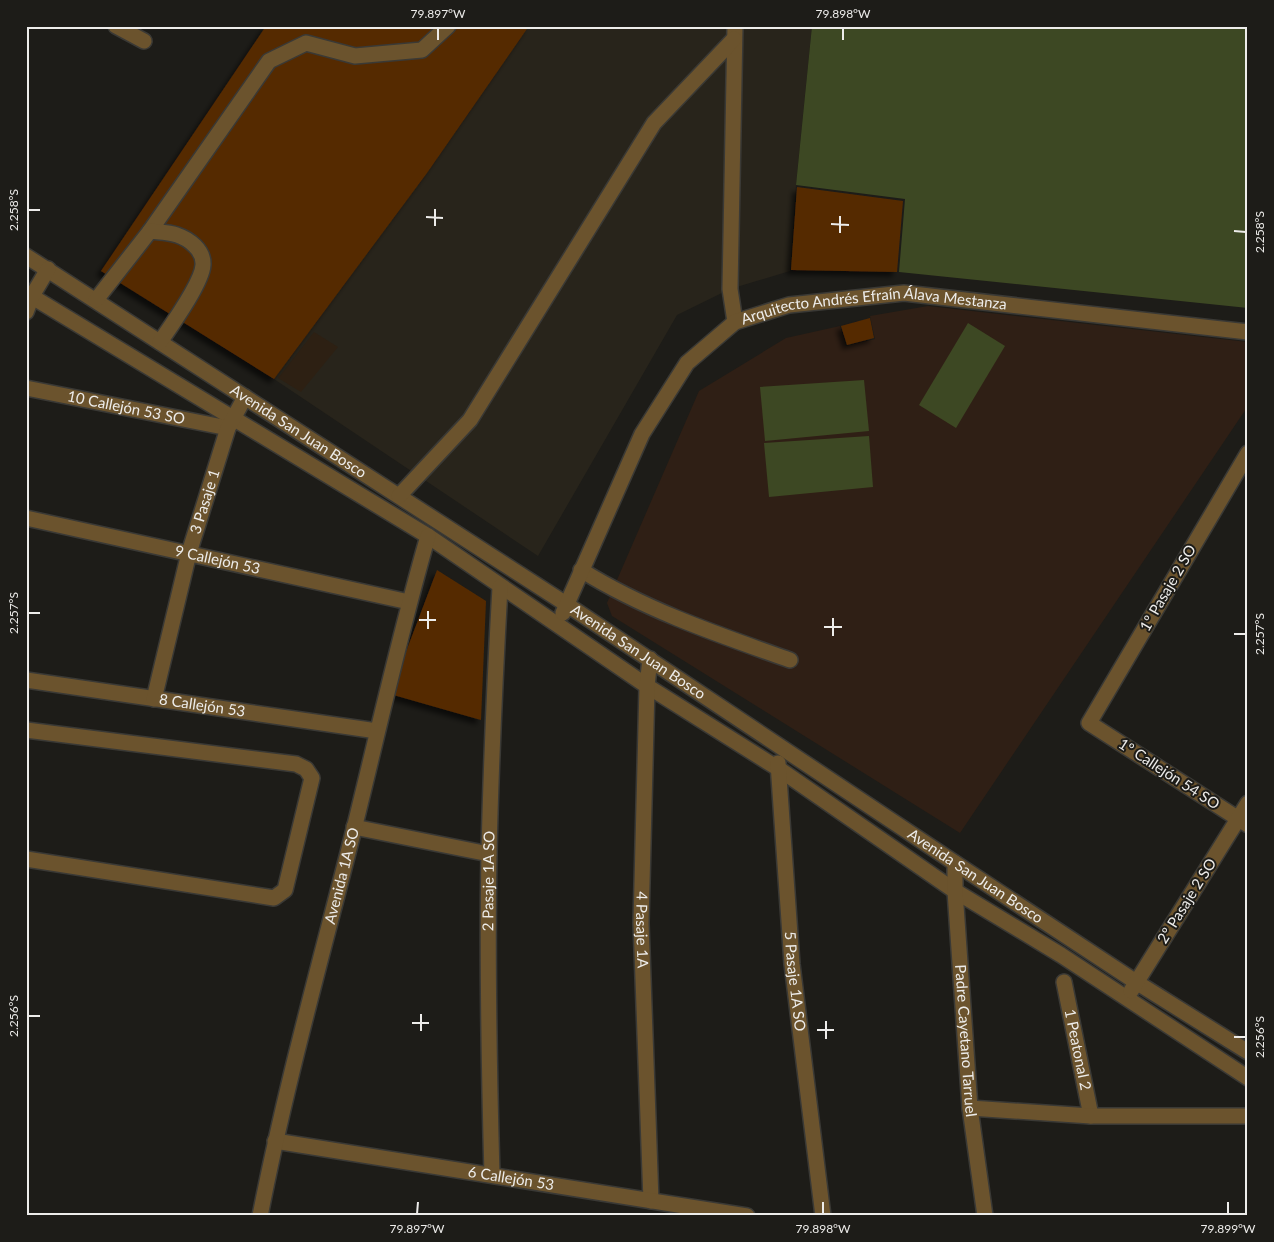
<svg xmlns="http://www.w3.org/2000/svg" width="1274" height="1242" font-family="Lato,sans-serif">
	<defs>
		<filter id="shadow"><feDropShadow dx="-4.5" dy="4.5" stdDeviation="2.5" flood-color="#0009"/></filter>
	</defs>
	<rect width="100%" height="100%" fill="#1d1c18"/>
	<polygon fill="#28241b" points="529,26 812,26 796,185 790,271 730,289 677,315 538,556 274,379 427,173"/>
	<polygon fill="#2f1f15" points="928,306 1248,342 1248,406 960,833 612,616 607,603 699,391 786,338 840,326 846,346 875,339 870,316"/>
	<polygon fill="#2d2013" points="314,332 338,347 301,392 278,378"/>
	<g fill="#3d4823">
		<polygon points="812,26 1248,26 1248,308 899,272 905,199 796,185"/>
		<polygon points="968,323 1005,346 956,428 919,405"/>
		<polygon points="864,380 869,431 765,441 760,387"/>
		<polygon points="869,436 873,487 769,497 764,443"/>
	</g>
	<g fill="#552a02" filter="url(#shadow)">
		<polygon points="266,26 529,26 427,173 274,379 101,271"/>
		<polygon points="797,187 903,201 897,272 791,270"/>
		<polygon points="870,318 874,338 847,345 841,326"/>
		<polygon points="437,570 486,601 481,720 390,694"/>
	</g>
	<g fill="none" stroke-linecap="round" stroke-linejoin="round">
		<defs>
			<g id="minor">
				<polyline points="116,26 144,41"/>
				<polyline points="735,26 730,289 735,322"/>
				<polyline points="150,231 269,61 306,43 355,56 422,50 448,26"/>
				<path id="s1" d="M26,256L566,604L955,863L1136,982L1248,1052"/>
				<polyline points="26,293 428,536 647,686 779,769 955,891 1061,955 1248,1078"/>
				<path d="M96,300L150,231C158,232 169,232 177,235C189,239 204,250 203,265C202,283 171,326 160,342"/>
				<polyline points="26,312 32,296 48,269"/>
				<path id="s2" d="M26,388L228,428"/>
				<polyline points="1248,453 1089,723 1248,825"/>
				<polyline points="399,496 470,420 654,123 734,39"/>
				<path id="s3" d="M26,518L409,602"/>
				<path d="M581,570C645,610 719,635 790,660"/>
				<path id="s4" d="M563,613L642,434L687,363L735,322L789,305L904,293L1248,332"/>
				<path id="s5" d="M650,659L647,686L641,923L651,1201"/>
				<path id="s6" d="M26,680L377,731"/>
				<path id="s7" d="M154,699L189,553L228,428L245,397"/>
				<polyline points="26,730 296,764 306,769 312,778 285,890 274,898 26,859"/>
				<path id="s8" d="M778,763L792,964L823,1216"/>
				<polyline points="354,827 489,854"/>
				<path id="s9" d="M955,863V891L970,1108L985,1216"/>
				<path id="s10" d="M1064,982L1091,1116"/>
				<polyline points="1131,991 1248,803"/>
				<polyline points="970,1108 1091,1116 1248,1116"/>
				<path id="s11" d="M275,1141L747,1216"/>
				<path id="s12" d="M492,1175C489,1068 487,960 489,853C491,764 495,676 500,587"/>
				<path id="s13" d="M260,1216C285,1088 320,963 352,837C377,737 399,636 428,536"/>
			</g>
		</defs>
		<use href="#minor" stroke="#3a3935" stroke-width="18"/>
		<use href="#minor" stroke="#6b532d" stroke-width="15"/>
	</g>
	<path fill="none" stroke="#edecea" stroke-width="2" d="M438,40V28M843,40V28M28,210H40M426,217L443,218M831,224L849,225M435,226V209M1234,231L1246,232M840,233V216M28,613H40M419,620H436M824,627H842M428,629V611M1234,634H1246M833,636V618M28,1016H40M412,1023H429M817,1030H834M421,1031V1014M1234,1037H1246M826,1039V1021M417,1214L418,1202M823,1214V1202M1228,1214V1202"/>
	<g text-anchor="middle" stroke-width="4" stroke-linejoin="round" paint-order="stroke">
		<g font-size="15" fill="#edecea" stroke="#1d1c18">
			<text dy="5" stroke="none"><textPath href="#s4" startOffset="484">Arquitecto Andrés Efraín Álava Mestanza</textPath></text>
			<text dy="5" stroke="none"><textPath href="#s2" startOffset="102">10 Callejón 53 SO</textPath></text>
			<text dy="5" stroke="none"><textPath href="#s1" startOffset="324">Avenida San Juan Bosco</textPath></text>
			<text dy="5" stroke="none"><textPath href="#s7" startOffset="204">3 Pasaje 1</textPath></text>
			<text dy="5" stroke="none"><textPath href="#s3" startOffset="196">9 Callejón 53</textPath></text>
			<text transform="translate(1168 588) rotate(-60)" y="5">1º Pasaje 2 SO</text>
			<text dy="5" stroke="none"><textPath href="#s1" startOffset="729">Avenida San Juan Bosco</textPath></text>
			<text dy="5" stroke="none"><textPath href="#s6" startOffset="178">8 Callejón 53</textPath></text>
			<text transform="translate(1169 774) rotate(33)" y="5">1º Callejón 54 SO</text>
			<text dy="5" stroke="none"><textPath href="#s13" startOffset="350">Avenida 1A SO</textPath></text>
			<text dy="5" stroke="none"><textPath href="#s1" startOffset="1134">Avenida San Juan Bosco</textPath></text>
			<text dy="5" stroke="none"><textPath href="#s12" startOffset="294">2 Pasaje 1A SO</textPath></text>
			<text transform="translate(1187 901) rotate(-58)" y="5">2º Pasaje 2 SO</text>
			<text dy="5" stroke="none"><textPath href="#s5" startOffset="271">4 Pasaje 1A</textPath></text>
			<text dy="5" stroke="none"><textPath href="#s8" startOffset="219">5 Pasaje 1A SO</textPath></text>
			<text dy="5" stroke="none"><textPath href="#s9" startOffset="178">Padre Cayetano Tarruel</textPath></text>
			<text dy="5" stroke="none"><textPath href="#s10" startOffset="69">1 Peatonal 2</textPath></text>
			<text dy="5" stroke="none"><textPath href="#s11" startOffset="239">6 Callejón 53</textPath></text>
		</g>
	</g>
	<rect width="1274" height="1242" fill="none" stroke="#1d1c18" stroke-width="55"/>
	<rect x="28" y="28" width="1218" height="1186" fill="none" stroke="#edecea" stroke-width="2"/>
	<g font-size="12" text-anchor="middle" fill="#edecea">
		<text x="438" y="18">79.897°W</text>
		<text x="843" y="18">79.898°W</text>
		<text transform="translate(14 210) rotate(-90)" y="4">2.258°S</text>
		<text transform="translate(1260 232) rotate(-90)" y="4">2.258°S</text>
		<text transform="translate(14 613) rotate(-90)" y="4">2.257°S</text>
		<text transform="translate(1260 634) rotate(-90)" y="4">2.257°S</text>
		<text transform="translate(14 1016) rotate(-90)" y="4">2.256°S</text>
		<text transform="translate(1260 1037) rotate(-90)" y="4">2.256°S</text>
		<text x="417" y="1233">79.897°W</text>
		<text x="823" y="1233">79.898°W</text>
		<text x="1228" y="1233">79.899°W</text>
	</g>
</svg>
